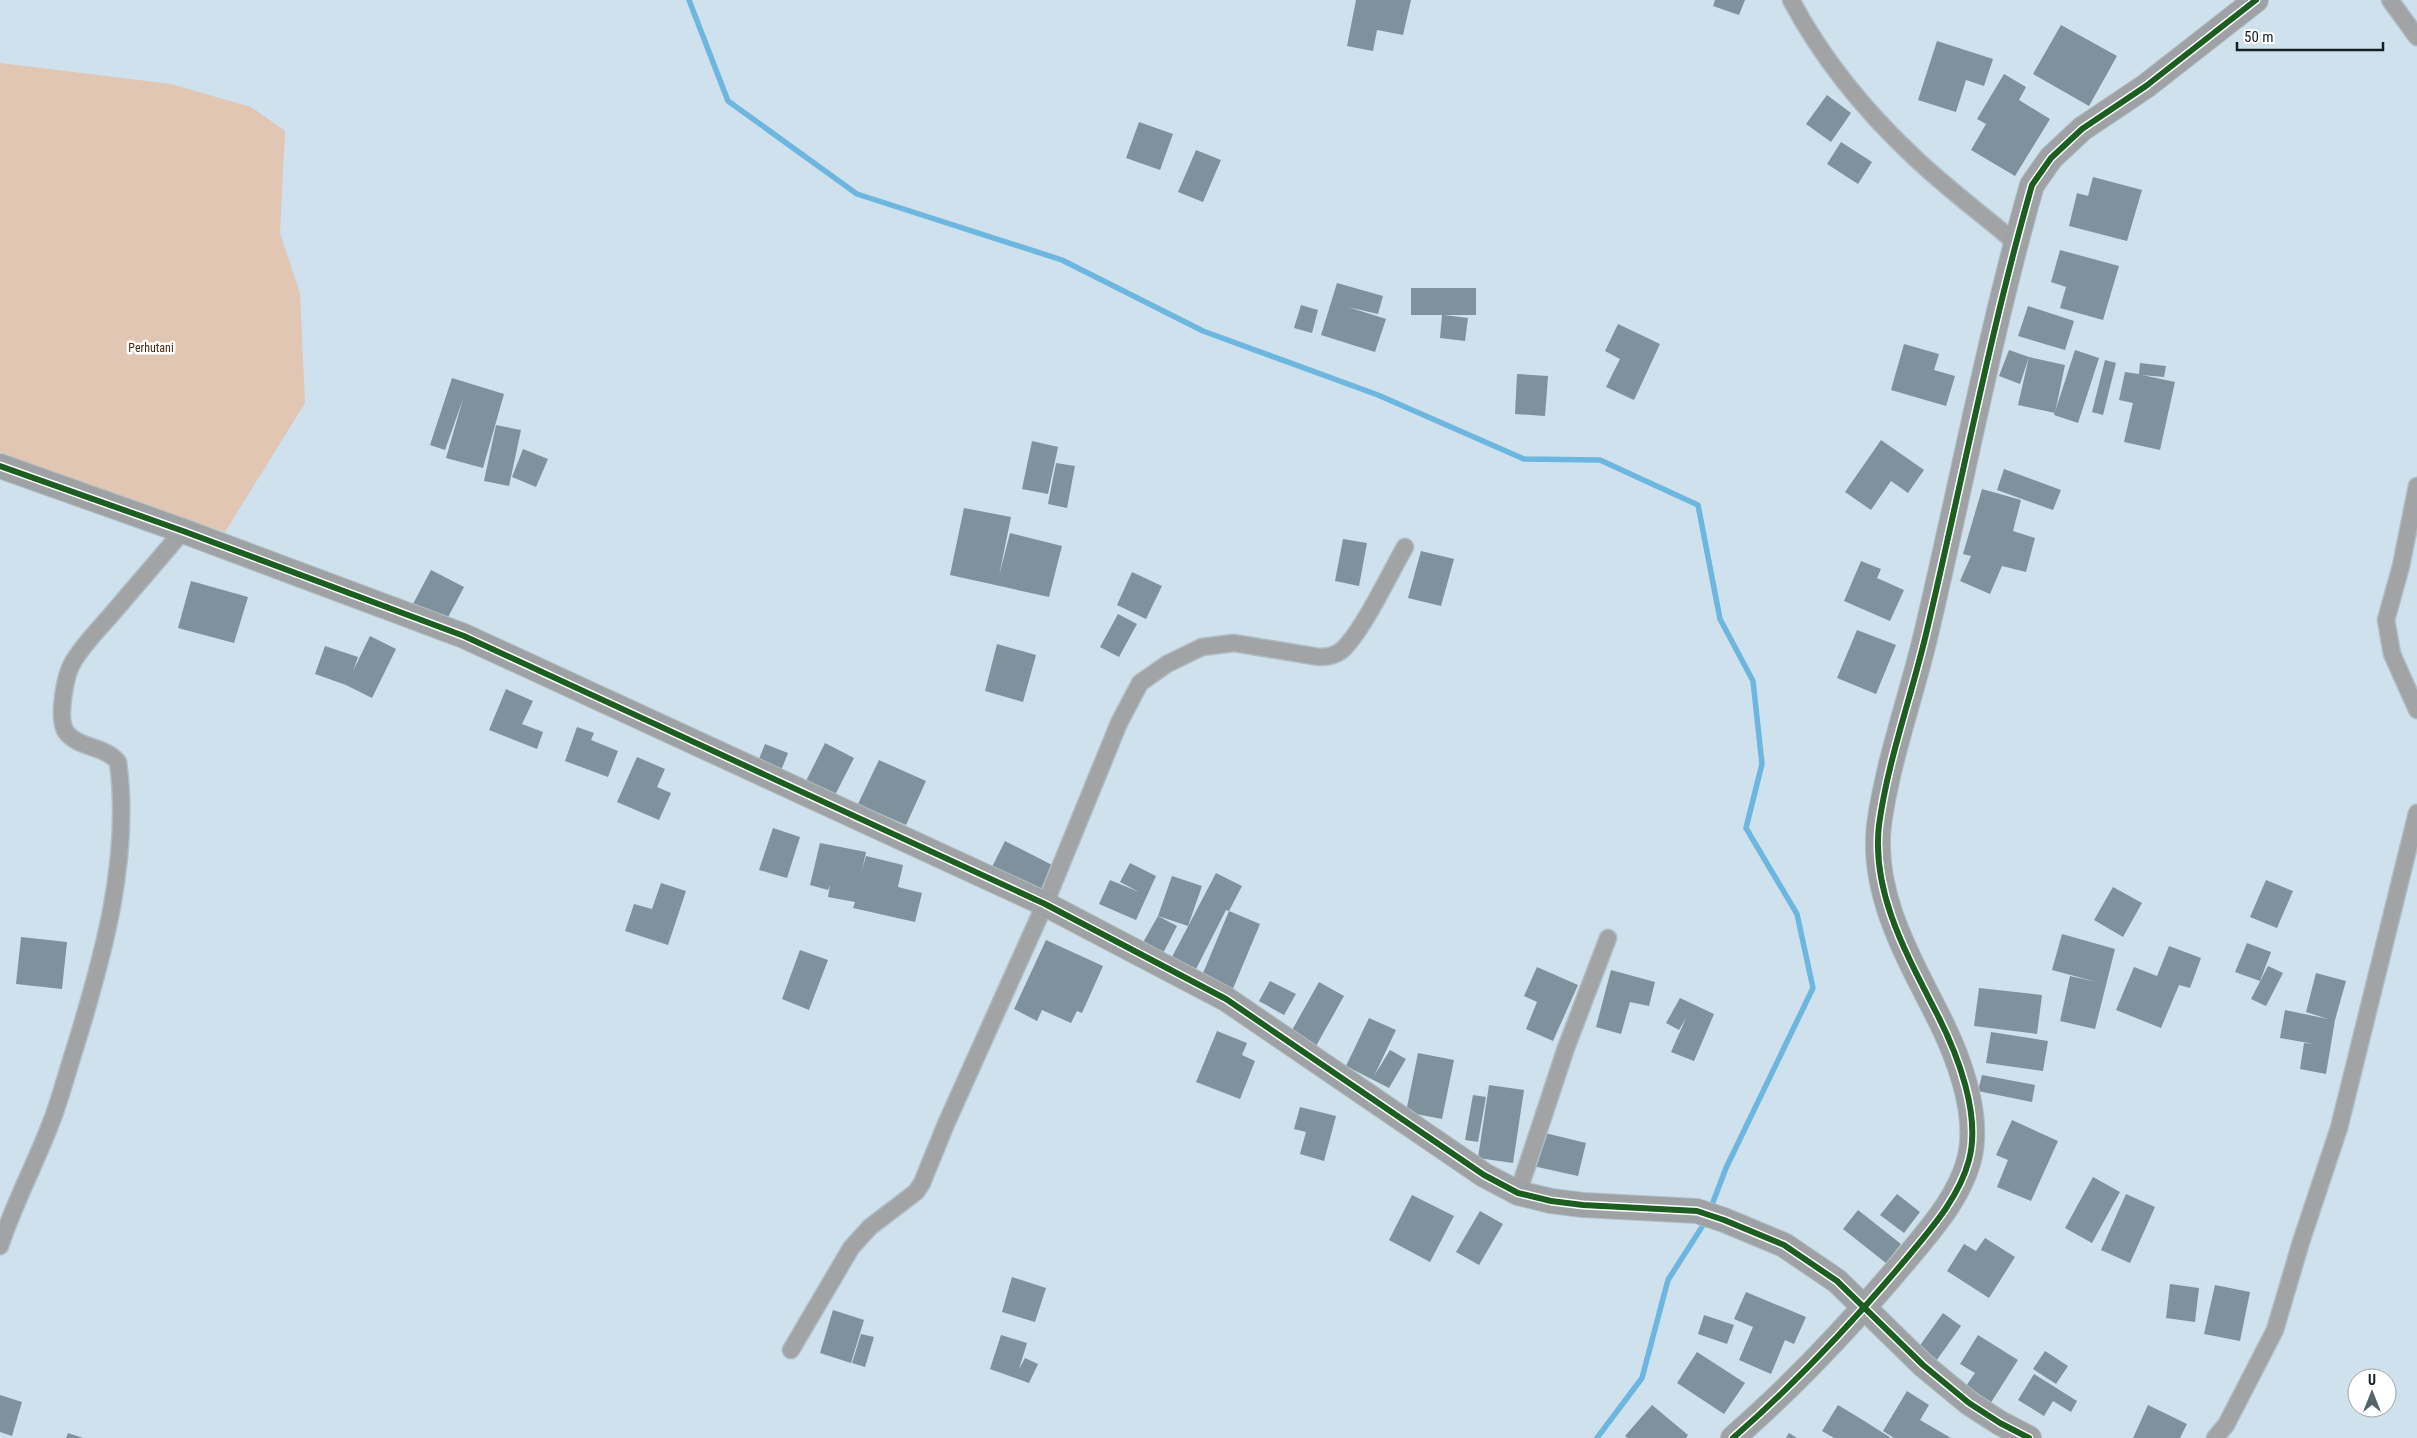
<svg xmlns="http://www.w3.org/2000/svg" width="2417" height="1438" font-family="'Roboto Condensed',sans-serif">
	<rect width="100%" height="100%" fill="#cfe1ec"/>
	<polygon fill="#e0c6b3" points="0,63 171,84 251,107 285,131 280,233 300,293 305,403 225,532 93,490 0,452"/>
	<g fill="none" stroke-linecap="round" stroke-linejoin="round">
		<g stroke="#6cb6df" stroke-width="5.5">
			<polyline points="689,0 728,101 857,194 1062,260 1203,331 1378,395 1524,459 1600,460 1698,505 1720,619 1753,681 1762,764 1746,828 1797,914 1813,988 1726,1168 1710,1210"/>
			<polyline points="1597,1438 1642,1378 1668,1280 1707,1219"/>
		</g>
	</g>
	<g fill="#7f919c">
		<polygon points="1356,0 1411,0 1403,35 1377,30 1373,51 1347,46"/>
		<polygon points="1715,0 1745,0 1739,15 1713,6"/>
		<polygon points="2061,25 2117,56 2089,106 2033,74"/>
		<polygon points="1937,41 1993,59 1984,86 1966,80 1956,112 1918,100"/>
		<polygon points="2004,74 2026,87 2019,100 2050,119 2015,176 1971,150 1986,124 1977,119"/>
		<polygon points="1827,95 1851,113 1831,142 1806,124"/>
		<polygon points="1139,122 1173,134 1160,170 1126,158"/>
		<polygon points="1841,142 1872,162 1858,184 1827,164"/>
		<polygon points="1196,150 1221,160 1203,202 1178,192"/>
		<polygon points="2093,177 2142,190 2127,241 2069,226 2077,193 2088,196"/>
		<polygon points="2060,250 2119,266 2103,320 2060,308 2066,287 2051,282"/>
		<polygon points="1337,283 1383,296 1378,314 1348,307 1386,319 1375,352 1321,335"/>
		<polygon points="1411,288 1476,288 1476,315 1444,315 1468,318 1465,341 1440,338 1442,315 1411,315"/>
		<polygon points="1301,305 1318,310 1312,333 1294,328"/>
		<polygon points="2028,306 2074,321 2065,350 2018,336"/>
		<polygon points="1618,324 1660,344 1634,400 1606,387 1620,359 1605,351"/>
		<polygon points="1904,344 1939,354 1934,370 1955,376 1946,406 1891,390"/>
		<polygon points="2009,350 2029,357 2065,365 2055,413 2018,405 2029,357 2020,384 1999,376"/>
		<polygon points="2075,350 2099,358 2078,423 2054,415"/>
		<polygon points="2105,360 2116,363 2103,415 2092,412"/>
		<polygon points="2140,363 2166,366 2164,377 2142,375 2175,382 2160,450 2124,442 2133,403 2119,400 2125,372 2139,374"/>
		<polygon points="1517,374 1548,376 1545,416 1515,414"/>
		<polygon points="452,378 504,394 483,468 446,458 463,399 445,450 430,445"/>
		<polygon points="496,425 521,430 509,486 484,481"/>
		<polygon points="1881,440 1924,470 1908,493 1891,481 1871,510 1845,492"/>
		<polygon points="1032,441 1058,447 1048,494 1022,489"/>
		<polygon points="523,449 548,459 536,487 512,477"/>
		<polygon points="1056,463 1075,466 1067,508 1048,504"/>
		<polygon points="2004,469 2061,490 2053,510 1997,490"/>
		<polygon points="1982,489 2021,500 2013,531 2035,538 2026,572 2002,566 1990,594 1960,581 1971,556 1963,554"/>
		<polygon points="964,508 1011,517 999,576 1010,533 1062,546 1049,597 950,575"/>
		<polygon points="1343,539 1367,543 1359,586 1335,581"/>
		<polygon points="1421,551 1454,559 1441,606 1408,598"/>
		<polygon points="1861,561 1881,569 1877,578 1904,590 1890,621 1844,601"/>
		<polygon points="431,570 464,587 446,621 413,604"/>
		<polygon points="1132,572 1162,586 1146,619 1117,605"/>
		<polygon points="191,581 248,597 234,643 178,628"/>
		<polygon points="1118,614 1137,624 1119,657 1100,647"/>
		<polygon points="1857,630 1896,645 1876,694 1837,678"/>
		<polygon points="370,636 396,649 372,698 346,685 315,674 325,646 358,657 353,671"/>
		<polygon points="997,644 1036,655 1023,702 985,691"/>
		<polygon points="506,689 533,701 522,724 543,732 537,749 489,730"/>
		<polygon points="577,727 594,733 591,740 618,751 608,777 565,761"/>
		<polygon points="825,743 854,758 834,797 805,783"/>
		<polygon points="765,744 788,753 780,773 757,764"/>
		<polygon points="637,757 665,769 657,787 671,793 659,820 617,802"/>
		<polygon points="879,760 926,781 906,825 858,804"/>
		<polygon points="773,828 800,837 787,878 759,870"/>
		<polygon points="1005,841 1054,866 1038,898 989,873"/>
		<polygon points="820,843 866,852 862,870 866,856 903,865 898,887 922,893 915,922 853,908 855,902 828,897 830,885 828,890 810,885"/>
		<polygon points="1130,863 1156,876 1136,920 1099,904 1110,880 1139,892 1120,882"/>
		<polygon points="1216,873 1242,886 1229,911 1226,910 1196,969 1172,957"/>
		<polygon points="1172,876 1202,886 1188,926 1158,916"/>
		<polygon points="2266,880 2293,891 2277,928 2250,917"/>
		<polygon points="661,883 686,891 668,945 625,931 634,904 652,909"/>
		<polygon points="2113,887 2142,903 2123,937 2094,920"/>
		<polygon points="1229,911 1260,924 1232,991 1201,978"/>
		<polygon points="1158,916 1177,926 1161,957 1141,946"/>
		<polygon points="2062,934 2115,949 2095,1029 2060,1021 2070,976 2097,982 2052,970"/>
		<polygon points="21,937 67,942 62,989 16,984"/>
		<polygon points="1046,940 1103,966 1082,1013 1077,1011 1071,1023 1042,1010 1037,1021 1014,1009"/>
		<polygon points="2247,943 2271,952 2260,981 2235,972"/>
		<polygon points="2169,946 2201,958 2190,988 2179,985 2161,1028 2116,1010 2134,967 2157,976"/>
		<polygon points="800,950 828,960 809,1010 782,999"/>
		<polygon points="2268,966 2283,973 2266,1006 2251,999"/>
		<polygon points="1537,967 1578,985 1553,1041 1526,1029 1537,1002 1524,996"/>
		<polygon points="1611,970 1655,982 1649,1006 1630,1002 1621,1034 1596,1027"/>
		<polygon points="2316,973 2346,981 2335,1020 2326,1074 2300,1069 2304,1043 2314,1044 2280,1038 2285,1010 2328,1019 2306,1012"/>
		<polygon points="1270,981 1296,994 1284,1015 1259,1001"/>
		<polygon points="1319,982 1344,996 1316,1046 1291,1032"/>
		<polygon points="1979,988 2042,995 2037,1034 1974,1026"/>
		<polygon points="1680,998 1714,1014 1694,1061 1671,1052 1686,1018 1679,1030 1666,1023"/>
		<polygon points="1369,1018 1396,1030 1374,1076 1390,1050 1406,1059 1389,1088 1346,1066"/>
		<polygon points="1217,1031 1247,1043 1242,1055 1255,1061 1240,1099 1196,1082"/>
		<polygon points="1991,1032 2048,1041 2043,1071 1986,1063"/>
		<polygon points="1418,1053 1454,1060 1442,1119 1406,1112"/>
		<polygon points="1982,1075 2035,1085 2032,1102 1978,1091"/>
		<polygon points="1489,1085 1524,1090 1513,1163 1478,1158"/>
		<polygon points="1473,1095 1486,1097 1478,1142 1465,1140"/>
		<polygon points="1300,1107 1336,1116 1324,1161 1300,1154 1306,1132 1294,1129"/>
		<polygon points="2012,1120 2058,1141 2031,1201 1997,1187 2008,1160 1996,1155"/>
		<polygon points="1541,1132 1586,1143 1578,1176 1533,1166"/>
		<polygon points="2093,1177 2120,1192 2092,1243 2065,1228"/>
		<polygon points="1897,1194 1920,1212 1904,1233 1880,1215"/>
		<polygon points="2126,1194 2155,1207 2130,1263 2101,1250"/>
		<polygon points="1412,1195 1454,1216 1430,1262 1389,1240"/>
		<polygon points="1858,1210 1901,1244 1886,1263 1843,1229"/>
		<polygon points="1480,1211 1503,1224 1479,1265 1456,1252"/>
		<polygon points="1985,1238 2015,1257 1989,1298 1947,1271 1964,1244 1976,1251"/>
		<polygon points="1012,1277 1046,1288 1035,1322 1002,1312"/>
		<polygon points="2170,1284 2199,1288 2195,1322 2166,1318"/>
		<polygon points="2215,1285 2250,1292 2240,1341 2204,1334"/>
		<polygon points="1746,1292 1806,1317 1794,1344 1785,1340 1771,1374 1739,1360 1753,1327 1734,1319"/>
		<polygon points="833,1310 864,1320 851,1363 820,1353"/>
		<polygon points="1943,1313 1961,1326 1934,1364 1916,1351"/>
		<polygon points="1704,1315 1734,1325 1727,1344 1698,1334"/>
		<polygon points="861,1334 874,1337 865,1367 852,1363"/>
		<polygon points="1001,1335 1027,1343 1019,1369 1025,1358 1038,1364 1029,1383 990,1369"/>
		<polygon points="1978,1335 2018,1360 1990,1404 1964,1389 1975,1373 1960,1364"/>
		<polygon points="2045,1351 2068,1366 2056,1384 2033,1369"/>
		<polygon points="1697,1352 1745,1383 1724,1414 1677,1383"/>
		<polygon points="2034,1374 2077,1401 2071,1412 2053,1401 2044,1416 2018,1400"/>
		<polygon points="1907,1391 1929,1405 1920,1420 1951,1438 1894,1438 1883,1431"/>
		<polygon points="0,1395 22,1402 12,1436 0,1432"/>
		<polygon points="1652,1405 1688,1435 1686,1438 1628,1438 1625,1436"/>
		<polygon points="1838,1405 1866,1422 1891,1438 1834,1438 1822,1431"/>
		<polygon points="2148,1405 2187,1424 2180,1438 2133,1438"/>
		<polygon points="68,1433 83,1438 66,1438"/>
		<polygon points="1789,1433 1797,1438 1786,1438"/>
	</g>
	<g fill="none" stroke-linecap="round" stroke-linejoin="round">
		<defs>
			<g id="street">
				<path d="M1791,0C1822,58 1865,111 1913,156C1945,187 1982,214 2016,243"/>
				<polyline points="2390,0 2417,37"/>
				<polyline points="2417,486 2401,566 2386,620 2392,654 2417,710"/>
				<polyline points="1518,1193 1566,1048 1608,938"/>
				<path d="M0,1246C14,1203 36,1163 52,1120C61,1097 67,1072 75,1048C103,957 131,858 118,762C104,745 79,749 66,732C57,719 65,675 73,662C83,645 98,630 111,615C135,587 159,559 183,531"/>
				<path d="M791,1350L851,1248L870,1227L916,1192L922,1183L946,1124L1045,904L1119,723L1140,683L1167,664L1202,647L1234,643L1319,657C1327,657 1334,656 1341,651C1362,633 1390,573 1405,547"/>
				<polyline points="2215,1438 2226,1425 2275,1330 2301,1242 2339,1128 2417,813"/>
			</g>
			<g id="secondary">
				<polyline points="0,466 183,531 464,636 1045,904 1226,999 1484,1175 1518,1193 1551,1201 1583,1205 1697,1211 1724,1220 1784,1245 1837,1281 1923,1365 1969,1403 2000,1423 2029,1438"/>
				<path d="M1733,1438C1795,1384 1853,1322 1906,1259C1930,1230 1959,1198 1969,1160C1981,1115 1958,1055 1937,1014C1908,957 1871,893 1879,825C1888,759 1912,695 1927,630C1962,482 1990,332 2032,185L2051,158L2082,129L2146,86L2256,0"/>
			</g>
		</defs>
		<use href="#street" stroke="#b0bdc6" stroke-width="19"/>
		<use href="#secondary" stroke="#b0bdc6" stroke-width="26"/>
		<use href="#street" stroke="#a1a3a4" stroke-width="16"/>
		<use href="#secondary" stroke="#9fa2a5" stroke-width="24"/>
		<defs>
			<g id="cycleway">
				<polyline points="0,466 183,531 464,636 1045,904 1226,999 1484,1175 1518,1193 1551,1201 1583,1205 1697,1211 1724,1220 1784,1245 1837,1281 1923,1365 1969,1403 2000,1423 2029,1438"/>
				<path d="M1733,1438C1795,1384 1853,1322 1906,1259C1930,1230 1959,1198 1969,1160C1981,1115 1958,1055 1937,1014C1908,957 1871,893 1879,825C1888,759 1912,695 1927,630C1962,482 1990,332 2032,185L2051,158L2082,129L2146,86L2256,0"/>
			</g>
		</defs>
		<use href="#cycleway" stroke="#fff" stroke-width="9"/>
		<use href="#cycleway" stroke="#1b5e20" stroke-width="6"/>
	</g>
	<g text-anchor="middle" stroke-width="5" stroke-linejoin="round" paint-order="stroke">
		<g font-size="12" fill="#47270f" stroke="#fff">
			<text x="151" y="352">Perhutani</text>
		</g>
	</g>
	<g transform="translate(2372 1393)"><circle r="24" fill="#ffffff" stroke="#a1a6a9"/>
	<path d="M0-4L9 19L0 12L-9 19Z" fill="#55646d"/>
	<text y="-8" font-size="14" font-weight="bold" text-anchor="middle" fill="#142028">U</text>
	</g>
	<path d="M2237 42v8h146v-8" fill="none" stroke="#142028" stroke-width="2.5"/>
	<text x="2244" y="42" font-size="15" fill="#142028" stroke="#ffffff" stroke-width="4" paint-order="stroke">50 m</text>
</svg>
